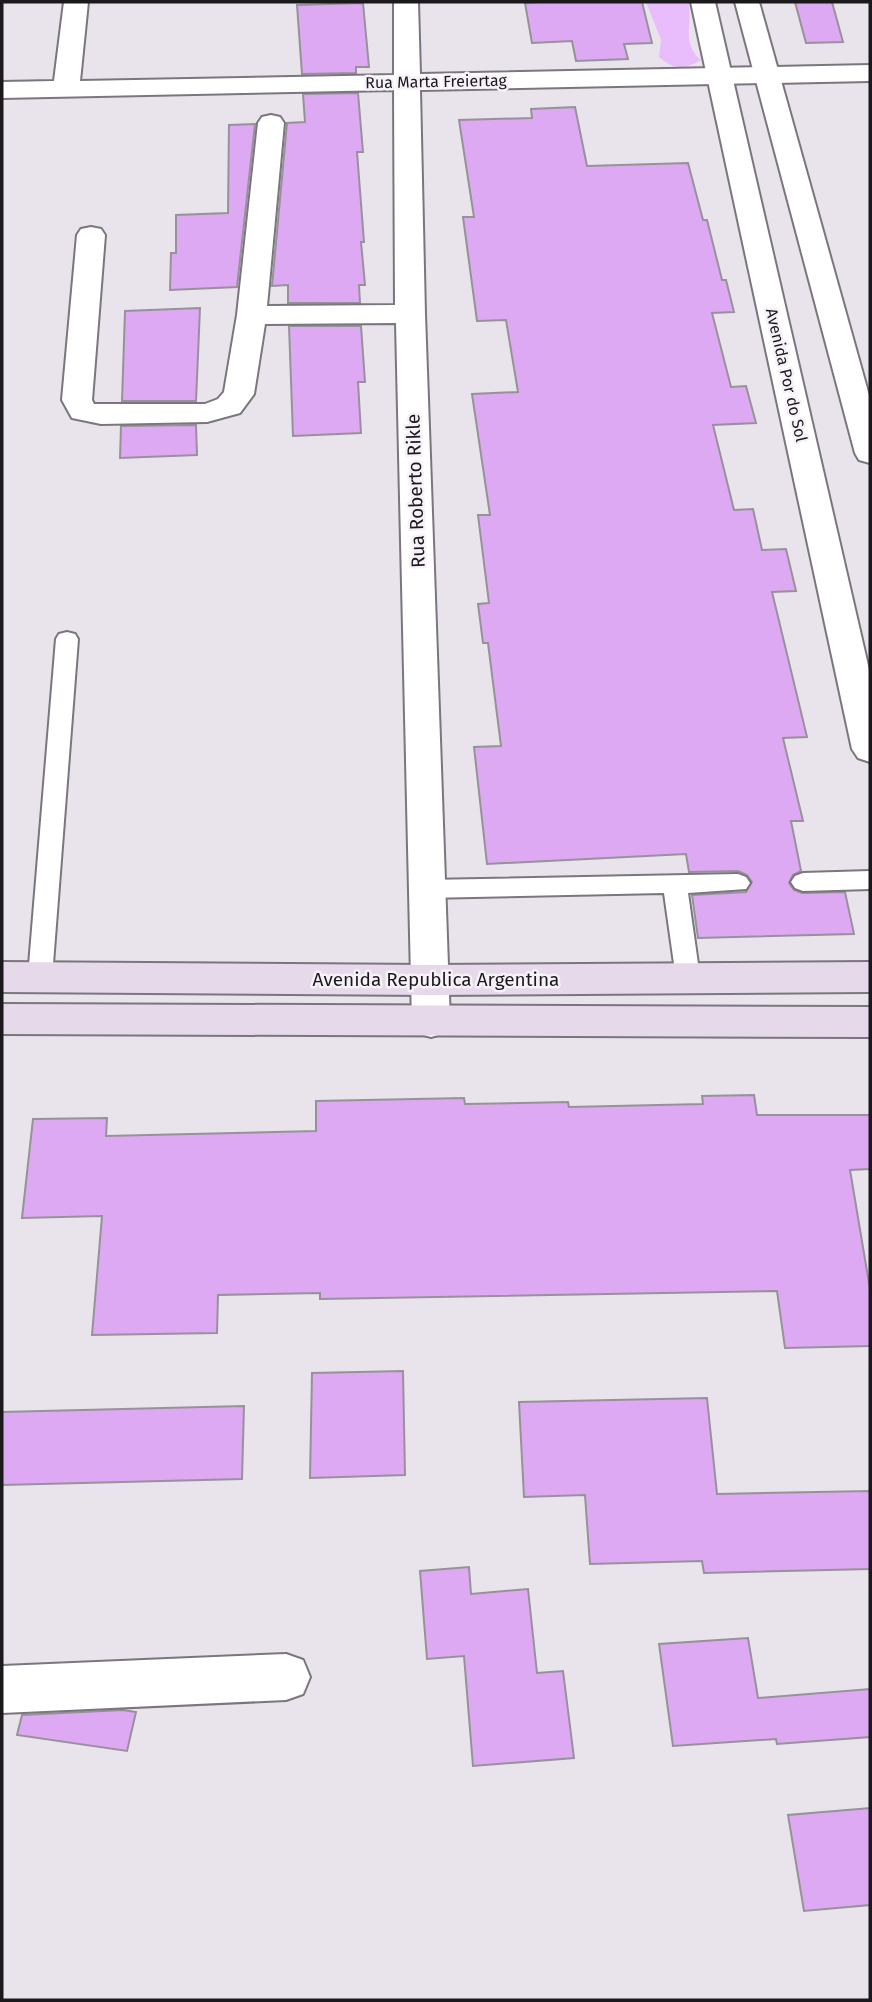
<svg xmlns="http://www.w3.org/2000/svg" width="872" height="2002" font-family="'Fira Sans',sans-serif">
	<rect width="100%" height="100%" fill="#e9e4ec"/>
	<path fill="#e9bdfb" d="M646,2H688C694,22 680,43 701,60C684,70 674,70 659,57L661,40Z"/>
	<g fill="#dda9f2" stroke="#979299" stroke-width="2">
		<polygon points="540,2 642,2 652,43 624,44 628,59 576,61 572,41 532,43 525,3"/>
		<polygon points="795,2 832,2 843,42 806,43"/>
		<polygon points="363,3 369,67 356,67 356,73 302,74 297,5"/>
		<polygon points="358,93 363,152 357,152 364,242 361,242 365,285 359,285 360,303 288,303 288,285 272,286 287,123 305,122 303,94"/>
		<polygon points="575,107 587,166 688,163 703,220 707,220 722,280 726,280 734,312 712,313 731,387 746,386 756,423 713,425 734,510 753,509 762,550 786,549 796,591 772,592 807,737 783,738 803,821 791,821 801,871 793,875 789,883 794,890 802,893 845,892 854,934 698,938 692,895 746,892 752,882 747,875 738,871 689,872 686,854 487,864 474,747 501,746 488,643 483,643 478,604 489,603 478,515 490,515 472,394 518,392 506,320 477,321 463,217 474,217 459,120 532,118 531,109"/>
		<polygon points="255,124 237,287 170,290 171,253 176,253 176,215 228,213 229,125"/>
		<polygon points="200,308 196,401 122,401 125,311"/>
		<polygon points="289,326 361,326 365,382 358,382 361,433 293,436"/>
		<polygon points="196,425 197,455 120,458 121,426"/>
		<polygon points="754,1095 757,1115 870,1115 870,1169 850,1170 870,1289 870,1346 785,1348 777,1291 320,1299 320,1293 218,1295 217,1333 92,1335 102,1216 22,1218 33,1119 107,1118 106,1136 316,1131 316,1101 464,1098 465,1104 568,1102 569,1107 703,1104 702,1096"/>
		<polygon points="403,1371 405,1475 310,1478 312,1373"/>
		<polygon points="707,1398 717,1494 870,1491 870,1569 704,1573 702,1561 590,1564 585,1495 524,1497 519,1402"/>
		<polygon points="244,1406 242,1479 2,1485 2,1412"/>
		<polygon points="469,1567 471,1594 528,1589 537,1673 563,1671 574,1758 473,1766 464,1656 427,1659 420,1571"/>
		<polygon points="748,1638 758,1698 870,1689 870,1737 777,1744 776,1739 673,1746 659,1644"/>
		<polygon points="123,1710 136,1712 127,1751 17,1735 22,1715"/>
		<polygon points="870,1808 870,1905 804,1911 788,1815"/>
	</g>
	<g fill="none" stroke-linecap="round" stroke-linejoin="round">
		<defs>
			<g id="service">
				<polygon points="67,632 75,634 78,639 52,977 49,984 40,986 31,984 28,977 56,639 59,634"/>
				<polygon points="870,871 870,889 803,891 795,888 791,882 795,876 803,873"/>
				<polygon points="738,874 746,877 750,883 746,889 688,893 700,978 697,985 688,987 679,985 676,978 664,893 426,898 418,895 414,889 418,883 426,880"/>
			</g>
			<g id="minor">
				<polygon points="64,2 88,2 80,81 394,75 394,2 418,2 420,74 870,65 870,81 420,90 425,314 450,1022 445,1033 431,1037 417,1033 412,1022 396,323 265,324 254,394 240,413 207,422 101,424 72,418 62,400 77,235 81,229 91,227 101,229 105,235 92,400 94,404 205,404 218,399 224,392 237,315 258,123 262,117 271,115 280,117 284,123 267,306 395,305 394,90 2,98 2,82 54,81"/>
				<polygon points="286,1654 303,1660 310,1677 303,1694 286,1700 2,1713 2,1666"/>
			</g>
			<g id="tertiary">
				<polygon points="691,2 715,2 870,674 870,762 858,758 852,749"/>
				<polygon points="735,2 759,2 870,399 870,463 859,460 855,453"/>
			</g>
			<g id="secondary">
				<polygon points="2,962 430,965 870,962 870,992 430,995 2,992"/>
				<polygon points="2,1004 870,1007 870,1037 2,1034"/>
			</g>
		</defs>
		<use href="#service" stroke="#7b767e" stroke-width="4"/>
		<use href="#minor" stroke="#7b767e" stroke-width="4"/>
		<use href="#tertiary" stroke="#7b767e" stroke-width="4"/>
		<use href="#secondary" stroke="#7b767e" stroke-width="4"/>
		<use href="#service" fill="#fff" fill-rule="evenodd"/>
		<use href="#minor" fill="#fff" fill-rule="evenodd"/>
		<use href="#tertiary" fill="#fff" fill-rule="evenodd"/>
		<use href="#secondary" fill="#e5d9ea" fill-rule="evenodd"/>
	</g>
	<g text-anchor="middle" stroke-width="5" stroke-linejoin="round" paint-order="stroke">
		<g font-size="16" fill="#1b191c" stroke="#f7f1f9">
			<text transform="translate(436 81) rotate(-1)" y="6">Rua Marta Freiertag</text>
			<text transform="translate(787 375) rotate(77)" y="6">Avenida Por do Sol</text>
		</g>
		<g font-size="19" fill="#1b191c" stroke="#f7f1f9">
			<text transform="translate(415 491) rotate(-92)" y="7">Rua Roberto Rikle</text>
			<text x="436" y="986">Avenida Republica Argentina</text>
		</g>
	</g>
	<rect width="872" height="2002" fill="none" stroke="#1b191c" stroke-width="7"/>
</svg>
